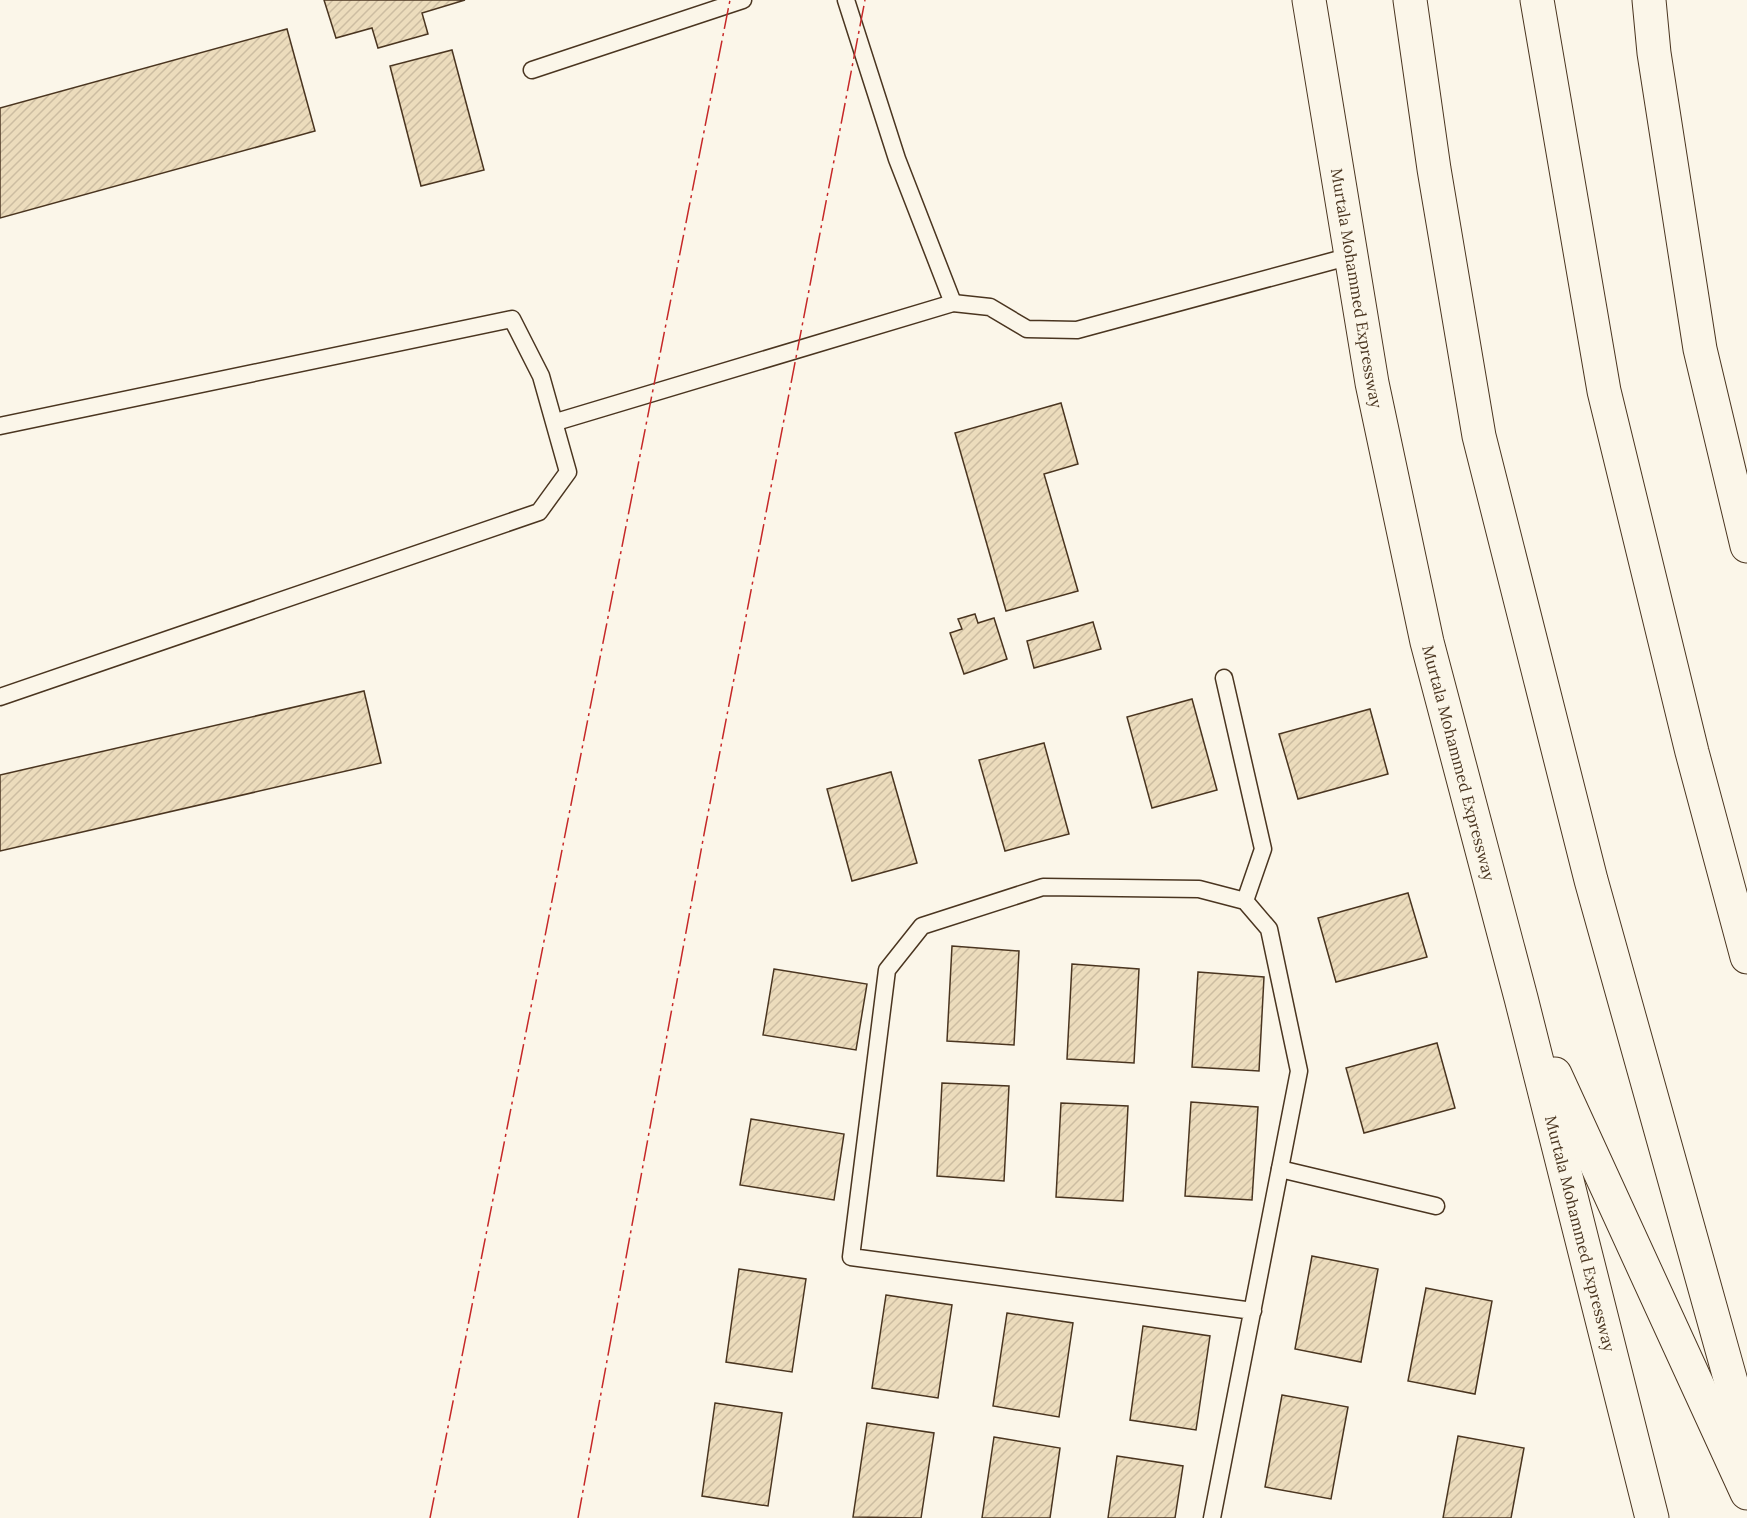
<svg xmlns="http://www.w3.org/2000/svg" width="1747" height="1518" font-family="Lora,serif">
	<defs>
		<pattern id="building-hatch" width="6" height="6" patternUnits="userSpaceOnUse" patternTransform="scale(1.5)"><rect width="6" height="6" fill="#ecdcbc"/><path d="M-1 1l2-2M0 6l6-6M5 7l2-2" fill="none" stroke="#ccbda1"/></pattern>
	</defs>
	<rect width="100%" height="100%" fill="#fbf6e9"/>
	<g fill="url(#building-hatch)" stroke="#4a3520" stroke-width="1.5">
		<polygon points="324,0 465,0 422,13 428,34 378,48 372,28 336,38"/>
		<polygon points="287,29 315,131 0,218 0,108"/>
		<polygon points="452,50 484,170 421,186 390,66"/>
		<polygon points="1061,403 1078,464 1044,474 1078,591 1006,611 955,433"/>
		<polygon points="975,614 978,623 994,618 1007,659 964,674 950,633 962,629 958,619"/>
		<polygon points="1093,622 1101,649 1034,668 1027,641"/>
		<polygon points="364,691 381,763 0,851 0,775"/>
		<polygon points="1192,699 1217,790 1152,808 1127,717"/>
		<polygon points="1370,709 1388,774 1298,799 1279,734"/>
		<polygon points="1044,743 1069,834 1005,851 979,760"/>
		<polygon points="891,772 917,863 852,881 827,789"/>
		<polygon points="1408,893 1427,957 1336,982 1318,918"/>
		<polygon points="952,946 1019,951 1014,1045 947,1041"/>
		<polygon points="1072,964 1139,969 1134,1063 1067,1059"/>
		<polygon points="774,969 867,984 856,1050 763,1035"/>
		<polygon points="1198,972 1264,977 1259,1071 1192,1067"/>
		<polygon points="1437,1043 1455,1108 1364,1133 1346,1068"/>
		<polygon points="942,1083 1009,1086 1004,1181 937,1176"/>
		<polygon points="1191,1102 1258,1107 1252,1200 1185,1196"/>
		<polygon points="1061,1103 1128,1106 1123,1201 1056,1197"/>
		<polygon points="751,1119 844,1134 834,1200 740,1185"/>
		<polygon points="1312,1256 1378,1269 1361,1362 1295,1349"/>
		<polygon points="739,1269 806,1279 792,1372 726,1362"/>
		<polygon points="1426,1288 1492,1301 1475,1394 1408,1381"/>
		<polygon points="886,1295 952,1305 938,1398 872,1388"/>
		<polygon points="1007,1313 1073,1323 1059,1417 993,1406"/>
		<polygon points="1143,1326 1210,1336 1196,1430 1130,1420"/>
		<polygon points="1282,1395 1348,1407 1331,1499 1265,1487"/>
		<polygon points="715,1403 782,1413 768,1506 702,1496"/>
		<polygon points="867,1423 934,1433 921,1518 853,1517"/>
		<polygon points="1458,1436 1524,1448 1511,1518 1443,1518"/>
		<polygon points="994,1437 1060,1448 1050,1518 982,1518"/>
		<polygon points="1117,1456 1183,1466 1175,1518 1108,1518"/>
	</g>
	<g fill="none" stroke-linecap="round" stroke-linejoin="round">
		<defs>
			<g id="lane">
				<polyline points="846,0 897,159 953,303"/>
				<polyline points="532,70 743,0"/>
				<polyline points="556,422 953,303 990,307 1027,329 1077,330 1351,256"/>
				<polyline points="0,426 512,319 541,376 568,472 539,512 0,697"/>
				<polyline points="1224,678 1263,849 1245,901"/>
				<polyline points="1280,1169 1436,1206"/>
				<polyline points="1212,1518 1299,1071 1269,929 1245,901 1199,889 1043,887 922,926 887,970 851,1257 1253,1311"/>
			</g>
			<g id="highway">
				<path id="s1" d="M1309,0L1372,383L1427,642L1521,998L1652,1518"/>
				<polyline points="1410,0 1434,169 1479,436 1591,880 1747,1439"/>
				<polyline points="1537,0 1604,391 1692,752 1747,957"/>
				<polyline points="1649,0 1654,53 1700,349 1747,546"/>
				<polyline points="1555,1074 1747,1493"/>
			</g>
		</defs>
		<use href="#lane" stroke="#4a3520" stroke-width="19"/>
		<use href="#highway" stroke="#4a3520" stroke-width="35"/>
		<use href="#lane" stroke="#fbf6e9" stroke-width="16"/>
		<use href="#highway" stroke="#fbf6e9" stroke-width="33"/>
		<g stroke="#c62828" stroke-width="1.5" stroke-dasharray="21 4.5 3 4.5" stroke-linecap="butt">
			<polyline points="430,1518 730,0"/>
			<polyline points="578,1518 705,829 865,0"/>
		</g>
	</g>
	<g text-anchor="middle" stroke-width="4.5" stroke-linejoin="round" paint-order="stroke">
		<g font-size="16" fill="#4a3520" stroke="#fbf6e9">
			<text dy="6" stroke="none"><textPath href="#s1" startOffset="292">Murtala Mohammed Expressway</textPath></text>
			<text dy="6" stroke="none"><textPath href="#s1" startOffset="778">Murtala Mohammed Expressway</textPath></text>
			<text dy="6" stroke="none"><textPath href="#s1" startOffset="1264">Murtala Mohammed Expressway</textPath></text>
		</g>
	</g>
</svg>
